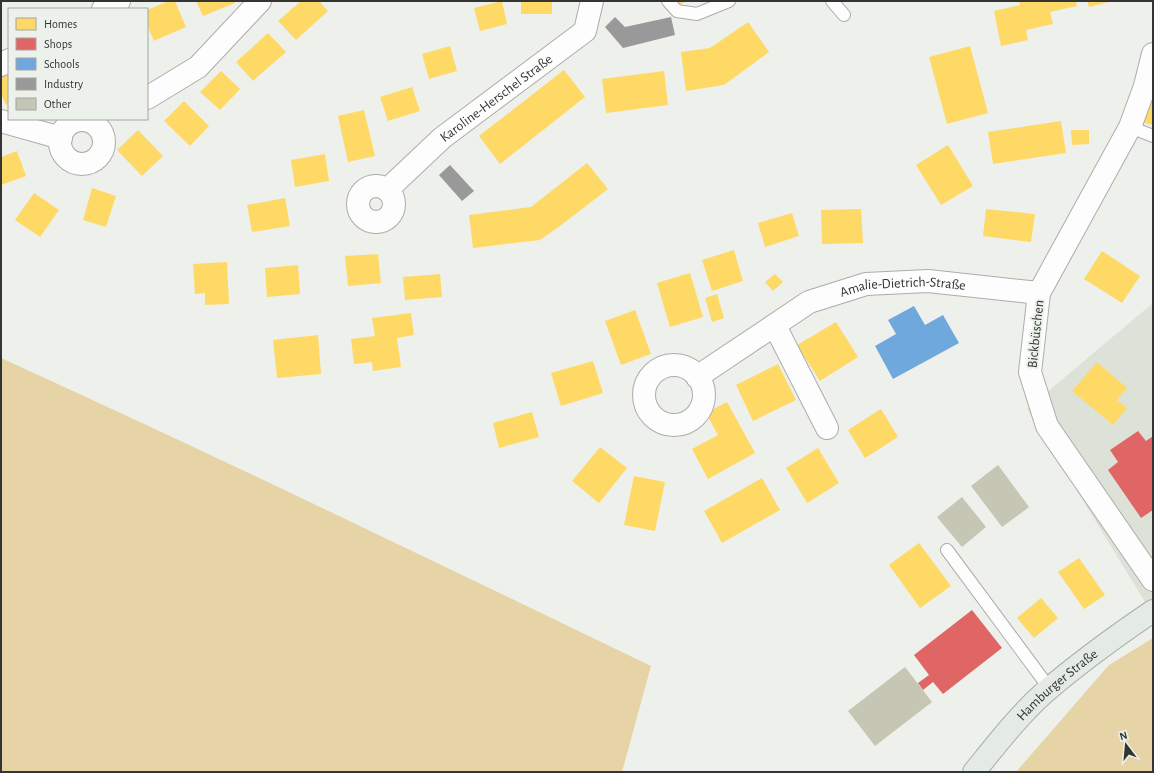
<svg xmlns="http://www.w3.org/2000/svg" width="1154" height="773" font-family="'Alegreya Sans',sans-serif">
	<rect width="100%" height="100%" fill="#eef0ec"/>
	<polygon fill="#dde2d9" points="1153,303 1153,615 1027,409"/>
	<g fill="#e6d4a6">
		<path d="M1,358C219,457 435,562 651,666L622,772H1Z"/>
		<polygon points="1153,638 1153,772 1016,772 1109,665"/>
	</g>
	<g fill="#ffd966">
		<polygon points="169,1 175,1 186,27 154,41 147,25 147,10"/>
		<polygon points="196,1 234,1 235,3 203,16"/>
		<polygon points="301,1 319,1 328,11 296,40 278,21"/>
		<polygon points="502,1 507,24 480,31 474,8"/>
		<rect x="521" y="1" width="31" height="13"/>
		<polygon points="677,1 686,1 680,5"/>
		<polygon points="1019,1 1076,1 1077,6 1050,12 1053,24 1026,30 1028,40 1001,46 994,11 1020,5"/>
		<polygon points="1087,1 1109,1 1109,2 1089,7"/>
		<polygon points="748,22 769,52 724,85 686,91 681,52 710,48"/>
		<polygon points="268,33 286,52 253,81 236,62"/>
		<polygon points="450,46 457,71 429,79 422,54"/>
		<polygon points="970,46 988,113 947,124 929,57"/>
		<polygon points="9,70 9,104 6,105 1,94 1,74"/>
		<polygon points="564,70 585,97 500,164 479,136"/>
		<polygon points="221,71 240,89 220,110 200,92"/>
		<polygon points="664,71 668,105 606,113 602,79"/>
		<polygon points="412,87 420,111 388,121 380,97"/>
		<polygon points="1150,91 1153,92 1153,125 1144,123"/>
		<polygon points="184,101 209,126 190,146 164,121"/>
		<polygon points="364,110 375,156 348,162 338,116"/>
		<polygon points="1061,121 1066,153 993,164 988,132"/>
		<polygon points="138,130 163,156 142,176 117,150"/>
		<polygon points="1071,130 1089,130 1089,144 1072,145"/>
		<polygon points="948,145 973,186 941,205 916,165"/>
		<polygon points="17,151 26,176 1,185 1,157"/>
		<polygon points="325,154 329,181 295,187 291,160"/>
		<polygon points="587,163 608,189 560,226 540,240 473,248 469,215 531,207"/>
		<polygon points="92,188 116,196 106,227 83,220"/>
		<polygon points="34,193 59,210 40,237 15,220"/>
		<polygon points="285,198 290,226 252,232 247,205"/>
		<polygon points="861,209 863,243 822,244 821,210"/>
		<polygon points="986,209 1035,214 1031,242 983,236"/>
		<polygon points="792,213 799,236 765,247 758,223"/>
		<polygon points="734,250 743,281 712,291 702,260"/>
		<polygon points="1102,251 1140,276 1122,303 1084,279"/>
		<polygon points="378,254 381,283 348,286 345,256"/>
		<polygon points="227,262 229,304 205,305 205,293 195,294 193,264"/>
		<polygon points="298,265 300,294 267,297 265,268"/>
		<polygon points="690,273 703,317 670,327 657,283"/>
		<polygon points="440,274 442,297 405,300 403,277"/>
		<polygon points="775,274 783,282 773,291 765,282"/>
		<polygon points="717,294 724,318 712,322 705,298"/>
		<polygon points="635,310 651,354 621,365 605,321"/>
		<polygon points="411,313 414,335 397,338 401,367 373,371 372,362 354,364 351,339 375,336 372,318"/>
		<polygon points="836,322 858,357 820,381 797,345"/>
		<polygon points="318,335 321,374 277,378 273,340"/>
		<polygon points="593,361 603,393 561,406 551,373"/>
		<polygon points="1097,362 1127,388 1117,400 1127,408 1113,425 1072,391"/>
		<polygon points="778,364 796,400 753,421 736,385"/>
		<polygon points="727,402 755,453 708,479 692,449 718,435 706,413"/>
		<polygon points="881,409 898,437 865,458 848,430"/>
		<polygon points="532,412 539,437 499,448 493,423"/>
		<polygon points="600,447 627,468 599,503 572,481"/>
		<polygon points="818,448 839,483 807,503 786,468"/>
		<polygon points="634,476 665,482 655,531 624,525"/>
		<polygon points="762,478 780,510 722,543 704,511"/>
		<polygon points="919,543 951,586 920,608 889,565"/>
		<polygon points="1079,558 1105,595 1084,609 1058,572"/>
		<polygon points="1041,598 1058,618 1034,638 1017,618"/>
	</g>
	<g fill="#e06666">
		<polygon points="1138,431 1146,441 1153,436 1153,510 1141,518 1108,470 1118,462 1110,450"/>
		<polygon points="972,610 1002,648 943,694 933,682 923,690 918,683 929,675 914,655"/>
	</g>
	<polygon fill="#6fa8dc" points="914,306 925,325 943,315 959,343 893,379 875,346 896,334 888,320"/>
	<g fill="#999">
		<polygon points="615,17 625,27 671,17 675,35 623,48 605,27"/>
		<polygon points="450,165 474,191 462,201 439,175"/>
	</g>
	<g fill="#c5c6b4">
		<polygon points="998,465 1029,507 1002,527 971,486"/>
		<polygon points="962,497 986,527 962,547 937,517"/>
		<polygon points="905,667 932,702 875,746 848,711"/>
	</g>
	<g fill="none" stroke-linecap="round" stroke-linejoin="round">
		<defs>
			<g id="service">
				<polyline points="668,1 677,11 697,14 729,1"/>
				<polyline points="832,1 844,15"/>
				<polyline points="1130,127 1153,136"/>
				<polyline points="947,550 1050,689"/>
			</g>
			<g id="minor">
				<polyline points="103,9 119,1"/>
				<polyline points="1153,54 1145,86 1130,127 1039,293 1030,372 1047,426 1153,580"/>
				<polyline points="1,65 9,60"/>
				<polyline points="147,98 198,67 260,1"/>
				<circle cx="82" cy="142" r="22"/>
				<polyline points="1,121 61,138"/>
				<circle cx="376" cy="204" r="18"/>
				<path id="s1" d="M387,190L442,138L585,31L592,1"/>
				<polyline points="775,326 827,428"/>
				<circle cx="674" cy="395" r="30"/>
				<path id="s2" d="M697,377L809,302L866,284L928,281L1039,293"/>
			</g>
			<g id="primary">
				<path id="s3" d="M974,772C996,745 1019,715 1045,692C1079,663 1116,636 1153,611"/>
			</g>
		</defs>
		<use href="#service" stroke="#acadab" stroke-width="14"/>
		<use href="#minor" stroke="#acadab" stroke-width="24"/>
		<use href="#primary" stroke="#a5b0a7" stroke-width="24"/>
		<use href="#service" stroke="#fcfdfc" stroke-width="12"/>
		<use href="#minor" stroke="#fcfdfc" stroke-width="22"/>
		<use href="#primary" stroke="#e4eae5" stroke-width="22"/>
	</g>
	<g text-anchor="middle" stroke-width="4" stroke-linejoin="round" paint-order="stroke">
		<g font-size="14" fill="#333532" stroke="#edf1eb">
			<text dy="5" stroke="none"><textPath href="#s1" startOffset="143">Karoline-Herschel Straße</textPath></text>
			<text dy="5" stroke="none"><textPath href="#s2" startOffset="231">Amalie-Dietrich-Straße</textPath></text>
			<text transform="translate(1035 334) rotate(-84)" y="5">Bickbüschen</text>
			<text dy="5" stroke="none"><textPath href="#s3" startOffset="121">Hamburger Straße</textPath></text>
		</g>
	</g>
	<rect width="1154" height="773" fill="none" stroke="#333532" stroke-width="4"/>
	<rect x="8" y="8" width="140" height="112" fill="#edf1eb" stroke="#a3a6a1"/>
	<rect x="16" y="18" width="20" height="12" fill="#ffd966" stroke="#a3a6a1"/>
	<text x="44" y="28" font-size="12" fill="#333532">Homes</text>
	<rect x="16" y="38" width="20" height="12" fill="#e06666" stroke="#a3a6a1"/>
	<text x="44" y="48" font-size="12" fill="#333532">Shops</text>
	<rect x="16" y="58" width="20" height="12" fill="#6fa8dc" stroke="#a3a6a1"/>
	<text x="44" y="68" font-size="12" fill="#333532">Schools</text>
	<rect x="16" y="78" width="20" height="12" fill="#999999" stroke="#a3a6a1"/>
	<text x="44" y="88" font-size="12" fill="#333532">Industry</text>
	<rect x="16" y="98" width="20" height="12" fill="#c5c6b4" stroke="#a3a6a1"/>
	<text x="44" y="108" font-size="12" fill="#333532">Other</text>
	<g transform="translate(1126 745) rotate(344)" stroke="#edf1eb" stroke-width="3" paint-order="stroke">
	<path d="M0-3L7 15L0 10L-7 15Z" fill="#333532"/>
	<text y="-6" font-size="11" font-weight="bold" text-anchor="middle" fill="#333532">N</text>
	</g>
</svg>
